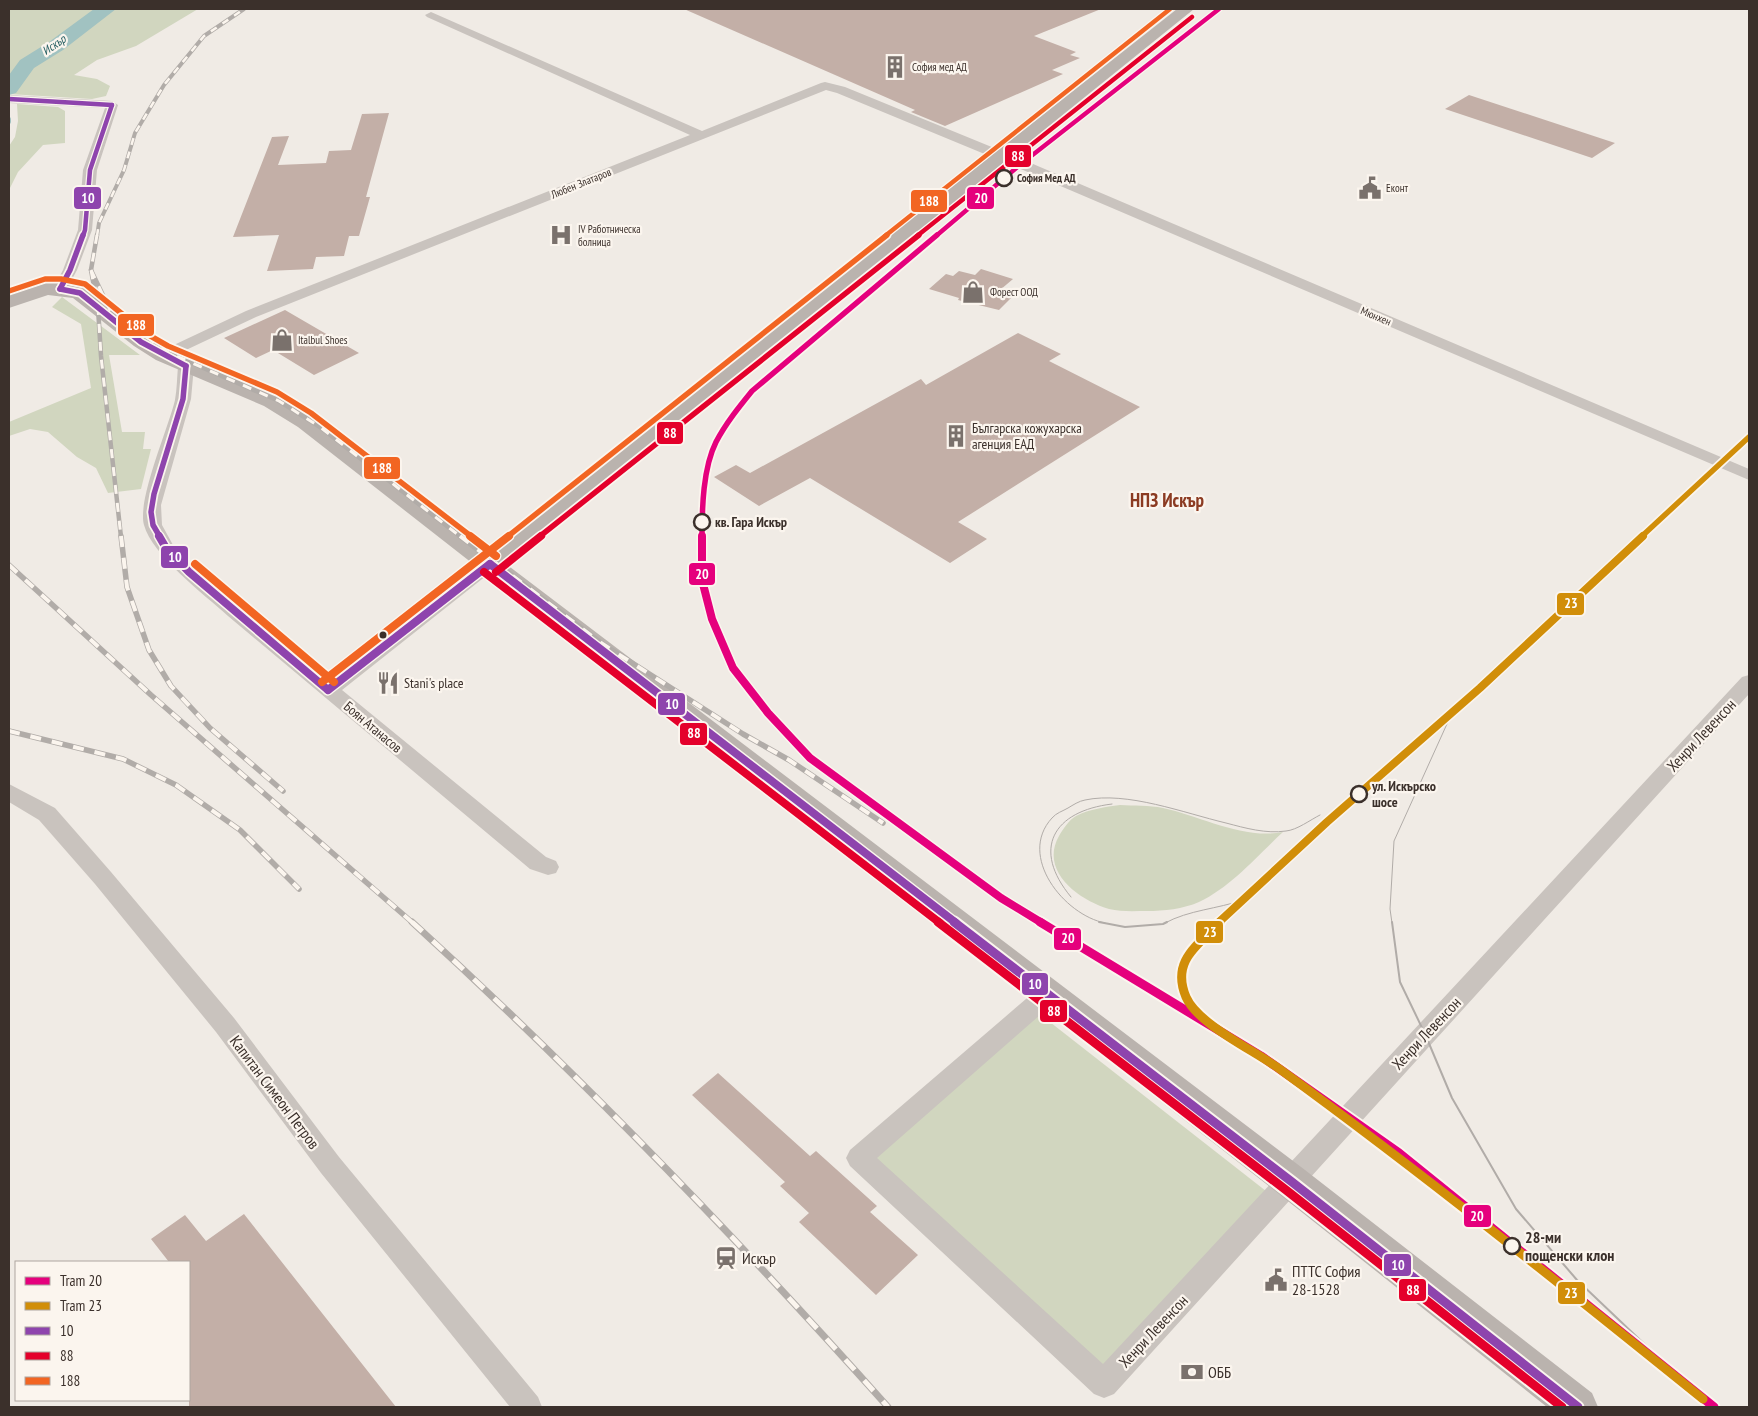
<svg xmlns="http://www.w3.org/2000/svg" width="1758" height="1416" font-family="'PT Sans Narrow',sans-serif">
	<rect width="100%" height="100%" fill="#f0ebe5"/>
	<g fill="#d1d6bf">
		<polygon points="9,9 198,9 136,46 97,60 74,75 97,79 110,86 106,96 92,99 9,94"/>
		<polygon points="17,104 58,107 65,111 65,143 43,145 18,172 9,190 9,146 15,137 18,121"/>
		<polygon points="62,297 140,355 109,355 122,432 145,432 143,449 151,449 141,489 108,493 96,468 77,457 48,432 30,429 9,436 9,422 91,388 81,324 52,307"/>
		<path d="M1120,805C1134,806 1149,805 1163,808C1201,816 1243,840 1283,832C1257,856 1231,887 1199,902C1183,909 1164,911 1147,911C1135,911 1121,912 1109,909C1079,900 1039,871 1059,836C1063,829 1069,820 1076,816C1090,809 1105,807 1120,805Z"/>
		<polygon points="1032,1008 1276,1199 1104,1384 859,1158"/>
	</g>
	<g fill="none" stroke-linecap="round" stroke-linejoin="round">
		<g stroke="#a1c2c1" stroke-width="4">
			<polyline points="9,84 17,77"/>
			<polyline points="9,119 9,122"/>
		</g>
		<polygon fill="#a1c2c1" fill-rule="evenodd" points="94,9 116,9 63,50 34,68 16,93 9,95 9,75 20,60 49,42"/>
	</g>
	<g fill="#c3afa7">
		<polygon points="684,9 1101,9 1034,36 1076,52 1070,55 1080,58 1052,70 1063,74 945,126 911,112 915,110"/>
		<polygon points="1469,95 1615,143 1592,158 1445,109"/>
		<polygon points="389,113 366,197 370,197 359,236 349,236 344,256 316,257 313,269 267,271 279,235 233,237 272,137 289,136 278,165 326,163 329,151 351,150 362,114"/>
		<polygon points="981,269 1013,279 1000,290 1015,294 999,310 958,300 959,298 929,289 946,274 953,276 959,271 975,275"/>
		<polygon points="285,310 359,353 314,375 273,350 256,358 224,338"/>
		<polygon points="1018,333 1061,354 1049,361 1140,407 958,522 987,539 950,563 810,478 759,506 714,477 736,465 750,473 921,379 926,385"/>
		<polygon points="718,1073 810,1156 816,1151 877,1206 870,1212 918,1255 876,1295 799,1222 809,1213 780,1186 785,1182 692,1095"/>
		<polygon points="244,1214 396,1407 189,1407 189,1262 169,1262 151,1239 185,1215 206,1241"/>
	</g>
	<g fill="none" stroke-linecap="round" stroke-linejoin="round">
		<g fill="#c9c3be" fill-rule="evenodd">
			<polygon points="431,12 702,131 821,83 825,82 845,87 1026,161 1749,469 1749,480 1016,167 837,93 826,90 256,317 169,358 159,358 156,355 159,352 246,311 690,135 427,17 425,15"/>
			<polygon points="9,95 112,101 118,105 97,170 92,230 77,270 65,292 55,292 53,289 63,270 78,230 83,170 105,108 9,103"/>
			<path d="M186,361L192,363L194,366L191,399L161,505L162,525L173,545L195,568L329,679L484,560L490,558L496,560L499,564L496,568L342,690L546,857L556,861L559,867L556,873L548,875L530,869L228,616C205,595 152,555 144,525C137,500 168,429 175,400C177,389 177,377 178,366L180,363Z"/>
			<polygon points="1749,675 1749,694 1114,1394 1104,1398 1094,1394 850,1166 846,1158 850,1150 1040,987 1048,984 1056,987 1060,994 1056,1001 877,1158 1103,1364 1742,677"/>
			<polygon points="9,784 55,808 111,872 234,1018 339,1157 538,1397 542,1407 510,1407 321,1173 216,1032 95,884 39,820 9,802"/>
		</g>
		<polygon fill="#bab3ae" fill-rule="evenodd" points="1177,9 1194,9 506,564 1305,1170 1592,1393 1598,1407 1547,1407 1279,1194 298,427 264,406 156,360 134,346 73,298 48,295 9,308 9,295 46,283 60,283 87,289 148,338 172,350 280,396 314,417 490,551"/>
		<g stroke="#b1aca8" stroke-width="1">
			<path d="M1071,897C1031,849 1053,811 1112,804"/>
			<path d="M1105,923C1064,915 1017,856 1052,818C1056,813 1063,811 1068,808C1073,805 1079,801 1085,800C1127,791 1184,813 1226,823C1245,828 1266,834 1286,831C1297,830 1310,820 1320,815"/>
			<path d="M1165,923C1189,910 1217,909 1243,900"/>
			<polyline points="1392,923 1390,909 1394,841 1456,704"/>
		</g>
		<g stroke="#b1aca8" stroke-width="2">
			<polyline points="1099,922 1125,927 1163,924 1167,922"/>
			<polyline points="1392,922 1400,982 1425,1034 1452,1098 1516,1209 1577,1280 1698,1395"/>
		</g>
		<defs>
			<polyline id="rail-far3" points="97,236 99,223 124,170 135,133 164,85 204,36 244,9"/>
			<g id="rail-far2">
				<polyline points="97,235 91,270 98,308 101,356 121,537"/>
				<polyline points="91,270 110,310 167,352 279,401 320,427 461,537"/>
			</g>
			<g id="rail-far1">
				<polyline points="121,536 127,587 149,650 171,686 210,728 283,791"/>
				<polyline points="460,536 601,643 743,734 789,760 883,823"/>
				<polyline points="9,565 151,695 413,923"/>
				<polyline points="9,731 123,759 176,785 240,830 299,889"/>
			</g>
			<path id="rail" d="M412,922C579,1074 737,1238 888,1407"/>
		</defs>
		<use href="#rail-far3" stroke="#b1aca8" stroke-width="4"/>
		<use href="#rail-far2" stroke="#b1aca8" stroke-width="4.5"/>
		<use href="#rail-far1" stroke="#b1aca8" stroke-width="5.5"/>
		<use href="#rail" stroke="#b1aca8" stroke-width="7"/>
		<use href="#rail-far3" stroke="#fbf5ee" stroke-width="2.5" stroke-dasharray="7" stroke-linecap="butt"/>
		<use href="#rail-far2" stroke="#fbf5ee" stroke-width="3" stroke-dasharray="9" stroke-linecap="butt"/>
		<use href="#rail-far1" stroke="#fbf5ee" stroke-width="4" stroke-dasharray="11" stroke-linecap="butt"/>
		<use href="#rail" stroke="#fbf5ee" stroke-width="5" stroke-dasharray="14" stroke-linecap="butt"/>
		<defs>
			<g id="bus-1-far3">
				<polyline points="9,99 112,105"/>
				<polyline points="83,236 85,230 90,170 112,105"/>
			</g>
			<g id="bus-1-far2">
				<polyline points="60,289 70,270 83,235"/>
				<polyline points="60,289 80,293 141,342 186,366"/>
				<polyline points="160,537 153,525 151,512 154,494 183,399 186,366"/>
			</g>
			<g id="bus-1-far1">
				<polyline points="159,536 166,548 189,572 328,690"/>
				<polyline points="490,564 956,923"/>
				<polyline points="328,690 490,564"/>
			</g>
			<polyline id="bus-1" points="954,922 1292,1182 1578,1407"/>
			<polyline id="bus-2-far3" points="917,236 1192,17"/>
			<polyline id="bus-2-far2" points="539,537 919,235"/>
			<g id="bus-2-far1">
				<polyline points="484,572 940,923"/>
				<polyline points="496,572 541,536"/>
			</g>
			<polyline id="bus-2" points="938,922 1286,1190 1562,1407"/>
			<polyline id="bus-3-far2" points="885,236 1170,9"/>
			<g id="bus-3-far1">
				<polyline points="9,291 45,279 61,279 85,284 147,334 168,346 277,392 311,413 472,537"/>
				<polyline points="507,537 887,235"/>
			</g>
			<g id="bus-3">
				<polyline points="470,536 496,556"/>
				<polyline points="195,564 334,682"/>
				<polyline points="322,682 509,536"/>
			</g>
		</defs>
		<use href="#bus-1-far3" stroke="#fbf5ee" stroke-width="7"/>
		<use href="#bus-1-far2" stroke="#fbf5ee" stroke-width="9"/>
		<use href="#bus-1-far1" stroke="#fbf5ee" stroke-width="11"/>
		<use href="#bus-1" stroke="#fbf5ee" stroke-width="13"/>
		<use href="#bus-2-far3" stroke="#fbf5ee" stroke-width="7"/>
		<use href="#bus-2-far2" stroke="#fbf5ee" stroke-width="9"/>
		<use href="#bus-2-far1" stroke="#fbf5ee" stroke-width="11"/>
		<use href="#bus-2" stroke="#fbf5ee" stroke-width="13"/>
		<use href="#bus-3-far2" stroke="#fbf5ee" stroke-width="7"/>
		<use href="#bus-3-far1" stroke="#fbf5ee" stroke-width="9"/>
		<use href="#bus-3" stroke="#fbf5ee" stroke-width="11"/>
		<use href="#bus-1-far3" stroke="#8e44ad" stroke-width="4.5"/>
		<use href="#bus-1-far2" stroke="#8e44ad" stroke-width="5.5"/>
		<use href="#bus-1-far1" stroke="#8e44ad" stroke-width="8"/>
		<use href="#bus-1" stroke="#8e44ad" stroke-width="9"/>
		<use href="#bus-2-far3" stroke="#e4002b" stroke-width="4.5"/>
		<use href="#bus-2-far2" stroke="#e4002b" stroke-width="5.5"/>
		<use href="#bus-2-far1" stroke="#e4002b" stroke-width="8"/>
		<use href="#bus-2" stroke="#e4002b" stroke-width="9"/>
		<use href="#bus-3-far2" stroke="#f26522" stroke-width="4.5"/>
		<use href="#bus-3-far1" stroke="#f26522" stroke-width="5.5"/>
		<use href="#bus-3" stroke="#f26522" stroke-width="8"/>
		<defs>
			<polyline id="tram-1-far3" points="936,236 1021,164 1219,9"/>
			<path id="tram-1-far2" d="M702,537C702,508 703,468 716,442C726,423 739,407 752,391L937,235"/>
			<polyline id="tram-1-far1" points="702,536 702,580 712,619 733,668 768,713 810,758 1001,898 1042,923"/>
			<polyline id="tram-1" points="1040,922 1261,1056 1399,1153 1714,1407"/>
			<polyline id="tram-2-far2" points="1641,537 1749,437"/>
			<polyline id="tram-2-far1" points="1218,923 1327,822 1480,688 1643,536"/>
			<path id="tram-2" d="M1220,922C1197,946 1171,961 1186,997C1198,1025 1256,1051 1281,1070C1425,1175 1564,1287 1703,1399"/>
		</defs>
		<use href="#tram-1-far3" stroke="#fbf5ee" stroke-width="7"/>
		<use href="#tram-1-far2" stroke="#fbf5ee" stroke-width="9"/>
		<use href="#tram-1-far1" stroke="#fbf5ee" stroke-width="11"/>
		<use href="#tram-1" stroke="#fbf5ee" stroke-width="13"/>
		<use href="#tram-2-far2" stroke="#fbf5ee" stroke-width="9"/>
		<use href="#tram-2-far1" stroke="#fbf5ee" stroke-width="11"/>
		<use href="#tram-2" stroke="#fbf5ee" stroke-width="13"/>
		<use href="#tram-1-far3" stroke="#e5007d" stroke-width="4.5"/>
		<use href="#tram-1-far2" stroke="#e5007d" stroke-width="5.5"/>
		<use href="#tram-1-far1" stroke="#e5007d" stroke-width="8"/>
		<use href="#tram-1" stroke="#e5007d" stroke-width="9"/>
		<use href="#tram-2-far2" stroke="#d18e09" stroke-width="5.5"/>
		<use href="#tram-2-far1" stroke="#d18e09" stroke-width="8"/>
		<use href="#tram-2" stroke="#d18e09" stroke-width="9"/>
	</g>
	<defs>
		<symbol id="building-bare" viewBox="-9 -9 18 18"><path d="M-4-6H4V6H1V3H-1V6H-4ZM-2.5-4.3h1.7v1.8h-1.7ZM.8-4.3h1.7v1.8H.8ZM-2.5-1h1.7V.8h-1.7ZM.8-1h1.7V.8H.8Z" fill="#7a716c" stroke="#fbf5ee" stroke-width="2.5" paint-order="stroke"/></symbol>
		<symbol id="civic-bare" viewBox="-9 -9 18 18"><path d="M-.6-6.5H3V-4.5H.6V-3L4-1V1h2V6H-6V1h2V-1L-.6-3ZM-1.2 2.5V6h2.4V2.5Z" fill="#7a716c" stroke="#fbf5ee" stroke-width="2.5" paint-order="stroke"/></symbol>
		<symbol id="hospital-bare" viewBox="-9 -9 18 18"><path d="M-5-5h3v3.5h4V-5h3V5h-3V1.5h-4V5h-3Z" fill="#7a716c" stroke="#fbf5ee" stroke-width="2.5" paint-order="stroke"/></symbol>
		<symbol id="shop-bare" viewBox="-9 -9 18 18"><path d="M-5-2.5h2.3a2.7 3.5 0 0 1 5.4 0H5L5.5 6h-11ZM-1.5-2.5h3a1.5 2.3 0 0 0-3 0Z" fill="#7a716c" stroke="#fbf5ee" stroke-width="2.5" paint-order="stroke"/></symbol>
		<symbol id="restaurant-bare" viewBox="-9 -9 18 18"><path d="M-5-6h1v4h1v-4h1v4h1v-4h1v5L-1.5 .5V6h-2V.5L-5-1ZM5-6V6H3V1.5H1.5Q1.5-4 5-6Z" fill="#7a716c" stroke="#fbf5ee" stroke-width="2.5" paint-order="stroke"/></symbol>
		<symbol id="station-bare" viewBox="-9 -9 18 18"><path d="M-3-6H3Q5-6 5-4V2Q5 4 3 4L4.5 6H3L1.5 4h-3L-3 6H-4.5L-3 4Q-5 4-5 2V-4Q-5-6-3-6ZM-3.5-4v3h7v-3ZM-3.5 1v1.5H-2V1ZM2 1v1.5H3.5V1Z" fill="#7a716c" stroke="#fbf5ee" stroke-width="2.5" paint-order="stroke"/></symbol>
		<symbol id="bank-bare" viewBox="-9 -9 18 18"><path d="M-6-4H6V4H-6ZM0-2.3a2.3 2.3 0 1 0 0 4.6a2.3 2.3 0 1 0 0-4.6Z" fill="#7a716c" stroke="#fbf5ee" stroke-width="2.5" paint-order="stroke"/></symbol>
	</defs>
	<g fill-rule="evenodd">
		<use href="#building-bare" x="879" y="51" width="32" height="32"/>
		<use href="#civic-bare" x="1354" y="172" width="32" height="32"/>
		<use href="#hospital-bare" x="545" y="219" width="32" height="32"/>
		<use href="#shop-bare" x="957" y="276" width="32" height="32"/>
		<use href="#shop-bare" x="266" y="324" width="32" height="32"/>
		<use href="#building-bare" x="940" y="420" width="32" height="32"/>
		<use href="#restaurant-bare" x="372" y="667" width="32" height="32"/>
		<use href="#station-bare" x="710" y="1242" width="32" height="32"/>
		<use href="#civic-bare" x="1260" y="1264" width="32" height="32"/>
		<use href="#bank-bare" x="1176" y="1356" width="32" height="32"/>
	</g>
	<g fill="#fbf5ee" stroke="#3b302b" stroke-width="2.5">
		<circle cx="1004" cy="178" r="8"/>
		<circle cx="702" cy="522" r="8"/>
		<circle cx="1359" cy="794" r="8"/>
		<circle cx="1512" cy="1246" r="8"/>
	</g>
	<circle fill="#3b302b" stroke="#fbf5ee" stroke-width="2" cx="383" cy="635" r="4.5"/>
	<g text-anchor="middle" stroke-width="4.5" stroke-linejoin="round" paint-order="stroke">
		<g font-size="11" fill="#3b302b" stroke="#fbf5ee" text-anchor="start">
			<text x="912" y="71">София мед АД</text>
			<text x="1386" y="192">Еконт</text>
			<text x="578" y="233">IV Работническа<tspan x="578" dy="13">болница</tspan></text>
			<text x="990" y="296">Форест ООД</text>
			<text x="298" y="344">Italbul Shoes</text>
		</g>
		<g font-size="11" font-weight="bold" fill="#3b302b" stroke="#fbf5ee" text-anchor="start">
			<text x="1017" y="182">София Мед АД</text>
		</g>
		<g font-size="11" fill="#3b302b" stroke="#fbf5ee">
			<text transform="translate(581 183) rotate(-22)" y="4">Любен Златаров</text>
			<text transform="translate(1376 316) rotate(23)" y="4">Мюнхен</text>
		</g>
		<g font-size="12" font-style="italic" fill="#1f5a5e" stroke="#fbf5ee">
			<text transform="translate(54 45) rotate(-35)" y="4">Искър</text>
		</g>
		<g font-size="14" fill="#3b302b" stroke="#fbf5ee" text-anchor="start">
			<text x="972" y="433">Българска кожухарска<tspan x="972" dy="16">агенция ЕАД</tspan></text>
			<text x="404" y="688">Stani's place</text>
		</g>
		<g font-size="14" font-weight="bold" fill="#3b302b" stroke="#fbf5ee" text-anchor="start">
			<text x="715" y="527">кв. Гара Искър</text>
			<text x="1372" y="791">ул. Искърско<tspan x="1372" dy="16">шосе</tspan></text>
		</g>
		<g font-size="14" fill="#3b302b" stroke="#fbf5ee">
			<text transform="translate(373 727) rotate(40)" y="5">Боян Атанасов</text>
		</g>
		<g font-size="16" fill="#3b302b" stroke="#fbf5ee">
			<text transform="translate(1701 735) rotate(-47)" y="6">Хенри Левенсон</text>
			<text transform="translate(1426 1033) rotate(-47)" y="6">Хенри Левенсон</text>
			<text transform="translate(275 1092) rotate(53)" y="6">Капитан Симеон Петров</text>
			<text transform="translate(1153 1331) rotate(-47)" y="6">Хенри Левенсон</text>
		</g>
		<g font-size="16" font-weight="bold" fill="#3b302b" stroke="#fbf5ee" text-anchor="start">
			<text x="1525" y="1243">28-ми<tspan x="1525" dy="18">пощенски клон</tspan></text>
		</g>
		<g font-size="16" fill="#3b302b" stroke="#fbf5ee" text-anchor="start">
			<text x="742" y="1264">Искър</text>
			<text x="1292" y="1277">ПТТС София<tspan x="1292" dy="18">28-1528</tspan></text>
			<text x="1208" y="1378">ОББ</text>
		</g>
		<g font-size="19" font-weight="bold" fill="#8c3b22" stroke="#fbf5ee">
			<text x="1167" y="507">НПЗ Искър</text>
		</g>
	</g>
	<g stroke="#fbf5ee" stroke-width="2">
		<rect x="1004" y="144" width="28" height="24" rx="5" fill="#e4002b"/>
		<rect x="73" y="186" width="29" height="24" rx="5" fill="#8e44ad"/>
		<rect x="966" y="186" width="29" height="24" rx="5" fill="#e5007d"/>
		<rect x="910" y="189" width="38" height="24" rx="5" fill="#f26522"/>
		<rect x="117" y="313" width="38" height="24" rx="5" fill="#f26522"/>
		<rect x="656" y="421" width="28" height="24" rx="5" fill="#e4002b"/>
		<rect x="363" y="456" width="38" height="24" rx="5" fill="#f26522"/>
		<rect x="160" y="545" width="29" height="24" rx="5" fill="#8e44ad"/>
		<rect x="688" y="562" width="28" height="24" rx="5" fill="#e5007d"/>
		<rect x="1556" y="592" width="29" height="24" rx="5" fill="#d18e09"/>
		<rect x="657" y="692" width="29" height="24" rx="5" fill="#8e44ad"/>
		<rect x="679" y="722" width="29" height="24" rx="5" fill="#e4002b"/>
		<rect x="1195" y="920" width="29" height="24" rx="5" fill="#d18e09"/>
		<rect x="1053" y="927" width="29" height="24" rx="5" fill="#e5007d"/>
		<rect x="1021" y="972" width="28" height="24" rx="5" fill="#8e44ad"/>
		<rect x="1039" y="999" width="29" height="24" rx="5" fill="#e4002b"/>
		<rect x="1463" y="1204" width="29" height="24" rx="5" fill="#e5007d"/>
		<rect x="1383" y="1253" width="29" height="24" rx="5" fill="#8e44ad"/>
		<rect x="1398" y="1278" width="29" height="24" rx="5" fill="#e4002b"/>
		<rect x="1557" y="1281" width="29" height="24" rx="5" fill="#d18e09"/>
	</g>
	<g font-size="14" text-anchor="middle" font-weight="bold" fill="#fff">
		<text x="1018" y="161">88</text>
		<text x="88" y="203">10</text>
		<text x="981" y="203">20</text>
		<text x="929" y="206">188</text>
		<text x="136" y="330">188</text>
		<text x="670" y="438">88</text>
		<text x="382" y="473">188</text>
		<text x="175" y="562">10</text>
		<text x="702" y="579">20</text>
		<text x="1571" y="608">23</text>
		<text x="672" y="709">10</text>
		<text x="694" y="738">88</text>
		<text x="1210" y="937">23</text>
		<text x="1068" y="943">20</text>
		<text x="1035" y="989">10</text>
		<text x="1054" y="1016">88</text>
		<text x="1477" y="1221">20</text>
		<text x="1398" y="1270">10</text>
		<text x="1413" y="1295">88</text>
		<text x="1571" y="1298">23</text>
	</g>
	<rect width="1758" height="1416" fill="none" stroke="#3b302b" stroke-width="20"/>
	<rect x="15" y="1261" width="175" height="140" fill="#fbf5ee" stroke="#aea6a0"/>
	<rect x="25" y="1277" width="25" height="8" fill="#e5007d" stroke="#aea6a0"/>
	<text x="60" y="1286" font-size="15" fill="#3b302b">Tram 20</text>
	<rect x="25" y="1302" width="25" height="8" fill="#d18e09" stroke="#aea6a0"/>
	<text x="60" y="1311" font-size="15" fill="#3b302b">Tram 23</text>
	<rect x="25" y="1327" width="25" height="8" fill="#8e44ad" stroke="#aea6a0"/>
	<text x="60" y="1336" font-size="15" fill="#3b302b">10</text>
	<rect x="25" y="1352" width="25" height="8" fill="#e4002b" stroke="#aea6a0"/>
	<text x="60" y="1361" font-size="15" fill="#3b302b">88</text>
	<rect x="25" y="1377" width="25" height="8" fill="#f26522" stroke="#aea6a0"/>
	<text x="60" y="1386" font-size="15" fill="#3b302b">188</text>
</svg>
